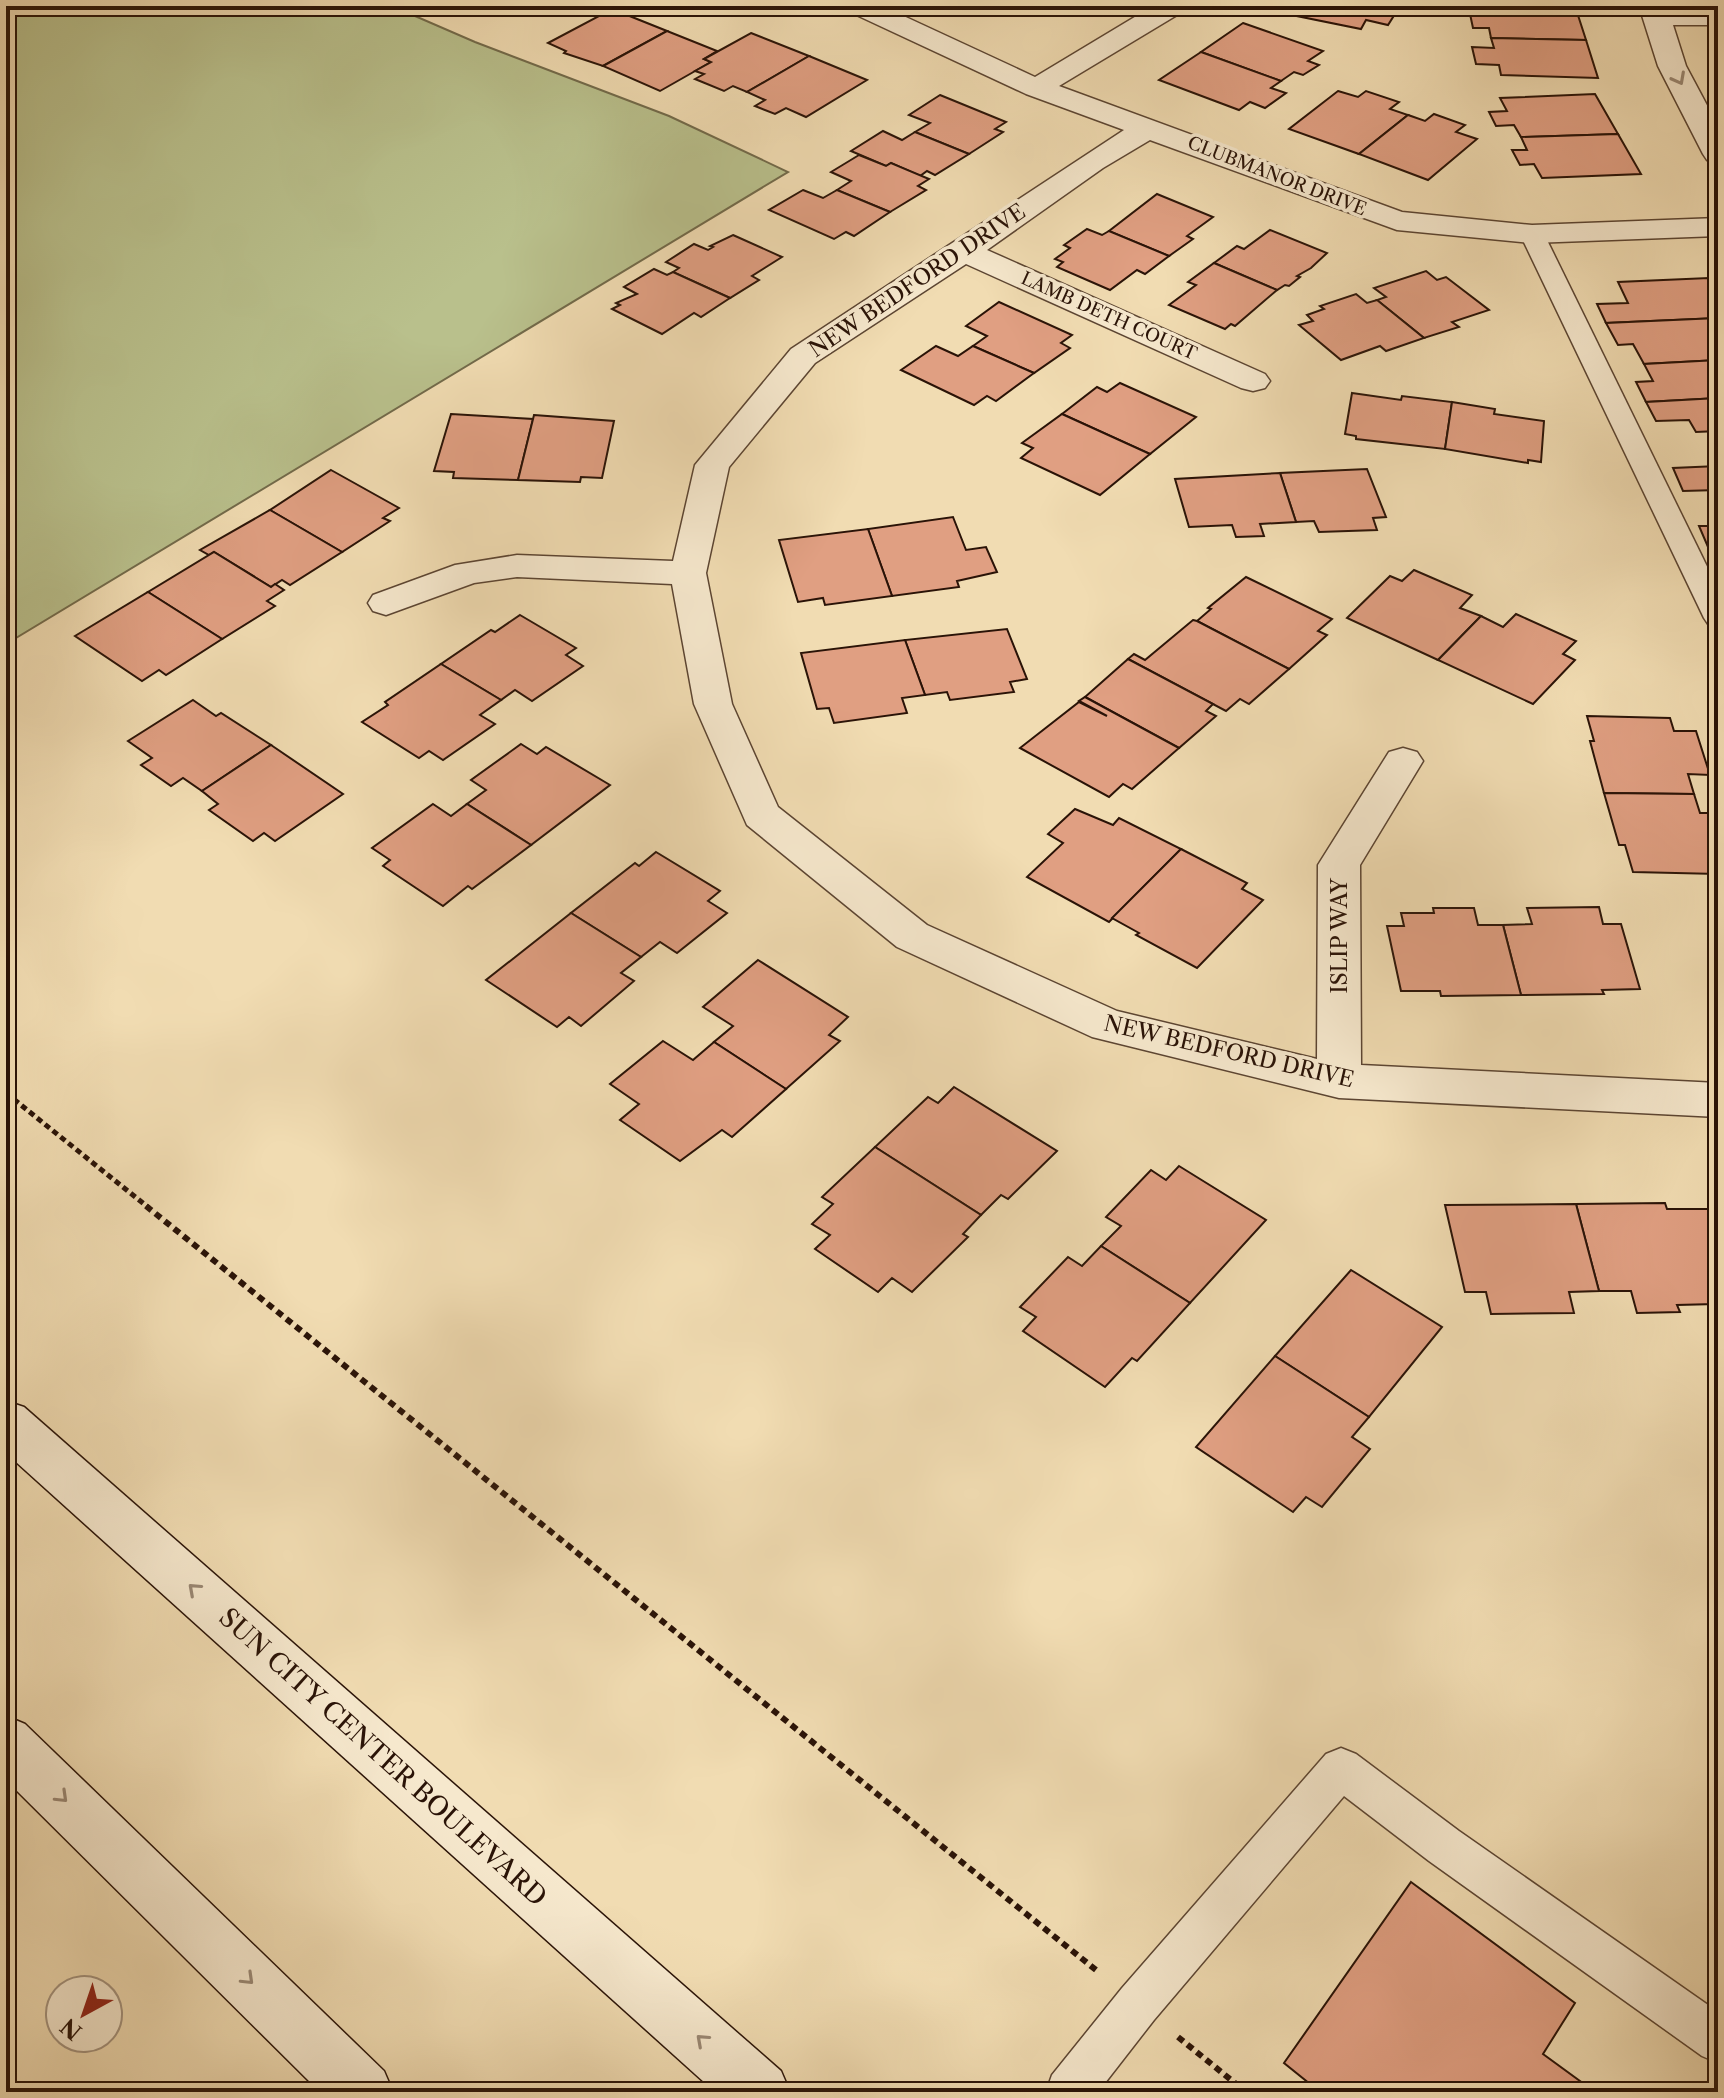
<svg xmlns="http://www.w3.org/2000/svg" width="1724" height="2098" font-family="'Libre Caslon Text',serif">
	<rect width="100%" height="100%" fill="#f1dcb2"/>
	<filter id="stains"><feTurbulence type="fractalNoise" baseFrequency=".0025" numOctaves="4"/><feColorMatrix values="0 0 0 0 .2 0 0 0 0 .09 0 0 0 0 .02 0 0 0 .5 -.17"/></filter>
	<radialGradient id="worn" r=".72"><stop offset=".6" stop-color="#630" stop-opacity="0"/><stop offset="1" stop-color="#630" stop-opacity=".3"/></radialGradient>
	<polygon fill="#b9c08c" stroke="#726a4a" stroke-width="2" points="6,6 392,6 475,42 669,116 788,172 6,644"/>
	<g fill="#e09f82" stroke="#2a1307" stroke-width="2">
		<polygon points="1275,6 1400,6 1388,25 1366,20 1361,29 1272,11"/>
		<polygon points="1483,6 1575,6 1586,40 1491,38 1489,28 1473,28 1470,14 1485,15"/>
		<polygon points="612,9 667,31 603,66 564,53 566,51 548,43"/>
		<polygon points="1243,23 1323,51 1308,61 1319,65 1303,75 1294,72 1281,81 1201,52"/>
		<polygon points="667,31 717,51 704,59 711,62 660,91 603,66"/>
		<polygon points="751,33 809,56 747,92 733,86 724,91 695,79 704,74 695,71 711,62 704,59"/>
		<polygon points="1491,38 1586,40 1598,78 1501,75 1499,65 1476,64 1472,47 1494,48"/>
		<polygon points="1201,52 1281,81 1271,88 1286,93 1265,108 1250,102 1239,110 1159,80"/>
		<polygon points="809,56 867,80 806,117 786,108 775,114 755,106 765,100 747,92"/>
		<polygon points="1338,91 1358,97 1366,91 1399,102 1390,109 1408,115 1359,154 1289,129"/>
		<polygon points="1595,94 1618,134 1521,137 1514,125 1496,126 1489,112 1507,111 1500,98"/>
		<polygon points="940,95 1006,122 995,129 1003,132 969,154 915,132 930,123 909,115"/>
		<polygon points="1434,114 1465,125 1456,132 1477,139 1428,180 1359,154 1408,115 1425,121"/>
		<polygon points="883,131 902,140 915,132 969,154 935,175 927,171 920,176 891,163 886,166 851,151"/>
		<polygon points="1618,134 1641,174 1542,178 1534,164 1520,165 1512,150 1527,150 1521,137"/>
		<polygon points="859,155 886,166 891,163 929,179 918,186 926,190 890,212 837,190 851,181 831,172"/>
		<polygon points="803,190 823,198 837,190 890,212 854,236 846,232 834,239 769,210"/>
		<polygon points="1157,194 1213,217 1187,236 1193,239 1169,256 1109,231"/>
		<polygon points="1087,229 1102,235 1109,231 1169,256 1145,274 1137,270 1110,290 1057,267 1063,262 1055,259 1070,248 1064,245"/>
		<polygon points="1270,230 1327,253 1311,268 1297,276 1300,277 1289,286 1285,285 1277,290 1214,263 1237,246 1244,249"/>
		<polygon points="733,235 782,257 752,276 759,280 730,298 673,272 679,268 666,262 694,244 708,250 713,247 710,246"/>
		<polygon points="1214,263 1277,290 1235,326 1231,324 1225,329 1169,305 1196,285 1188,282"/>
		<polygon points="654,269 667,275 673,272 730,298 701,317 694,313 662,334 612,309 620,305 616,303 637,294 624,287"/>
		<polygon points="1426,271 1437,280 1446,277 1489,310 1452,322 1459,327 1424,338 1377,300 1386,297 1374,288"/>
		<polygon points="1709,278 1718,293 1718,318 1606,323 1597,304 1628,303 1618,282"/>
		<polygon points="1356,294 1367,303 1377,300 1424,338 1386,351 1380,346 1341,360 1299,325 1313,321 1307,315 1324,309 1320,306"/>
		<polygon points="999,302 1072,335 1061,343 1070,348 1034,373 973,346 987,336 966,326"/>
		<polygon points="1718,318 1718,360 1644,364 1633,344 1618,345 1606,323"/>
		<polygon points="936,346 958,356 973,346 1034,373 996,401 987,396 974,405 901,370"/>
		<polygon points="1718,360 1718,398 1646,402 1636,382 1653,381 1644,364"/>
		<polygon points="1120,383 1196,417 1150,454 1062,414 1097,387 1107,392"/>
		<polygon points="1352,393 1401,400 1402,396 1452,402 1445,449 1356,439 1356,436 1345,434"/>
		<polygon points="1718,398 1718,431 1696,432 1689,420 1656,421 1646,402"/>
		<polygon points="1452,402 1495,409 1494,414 1544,421 1541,462 1528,460 1528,463 1445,449"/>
		<polygon points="451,414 533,419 518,480 453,478 454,472 434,471"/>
		<polygon points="1062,414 1150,454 1100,495 1021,458 1033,448 1022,443"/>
		<polygon points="534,415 614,421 602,478 581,477 580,482 518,480"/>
		<polygon points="1718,466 1718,490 1683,491 1673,468"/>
		<polygon points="1367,469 1386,517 1373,518 1377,530 1319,532 1314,521 1296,522 1280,473"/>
		<polygon points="331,470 399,508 383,518 390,521 342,552 270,510"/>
		<polygon points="1280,473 1296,522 1260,524 1264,536 1236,537 1232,525 1189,527 1175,479"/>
		<polygon points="270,510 342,552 290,585 282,580 271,587 214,552 209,555 200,550"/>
		<polygon points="953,517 966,550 986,547 997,572 957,581 959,587 892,596 868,529"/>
		<polygon points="1699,526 1718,526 1718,547 1708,547"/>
		<polygon points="868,529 892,596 825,605 823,598 798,602 779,540"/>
		<polygon points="214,552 271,587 275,584 284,590 267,601 275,606 222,639 148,592"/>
		<polygon points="1414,570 1472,595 1460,608 1481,616 1438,660 1347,618 1390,576 1402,581"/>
		<polygon points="1246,577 1332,619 1318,631 1327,635 1289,669 1197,621 1211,609 1208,608"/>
		<polygon points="148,592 222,639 166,675 159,670 142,681 75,636"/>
		<polygon points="1516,614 1576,641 1563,654 1575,660 1533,704 1438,660 1481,616 1503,627"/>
		<polygon points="520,615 576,648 566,655 583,666 532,701 515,690 501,700 441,664 491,630 495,632"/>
		<polygon points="1193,620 1197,621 1289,669 1249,704 1240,699 1226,711 1128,659 1134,654 1145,660"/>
		<polygon points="1007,629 1027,679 1010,682 1014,692 950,700 947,692 925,695 905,640"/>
		<polygon points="905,640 925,695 902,698 907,713 834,723 829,708 817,709 801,653"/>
		<polygon points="1128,659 1213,704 1206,711 1216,716 1179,748 1085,697"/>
		<polygon points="441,664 501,700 480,715 495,724 443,760 429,751 419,758 362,722 388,705 385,702"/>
		<polygon points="1085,697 1179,748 1132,789 1123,784 1109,797 1020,748 1079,702 1107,716 1079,701"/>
		<polygon points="193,700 216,716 221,713 271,745 202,791 183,778 171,786 141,765 152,758 128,741"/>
		<polygon points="1587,716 1670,718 1674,731 1696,731 1710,775 1688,774 1694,794 1604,793 1590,741 1594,741"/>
		<polygon points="521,744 537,754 546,747 610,785 531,845 467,804 486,790 471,780"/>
		<polygon points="271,745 343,794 275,841 264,833 253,841 209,810 218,804 202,791"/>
		<polygon points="1604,793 1694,794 1700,813 1718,813 1718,862 1715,862 1718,874 1633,872 1625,845 1619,845"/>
		<polygon points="433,804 451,816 467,804 531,845 472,889 468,886 443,906 383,866 390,860 372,848"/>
		<polygon points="1075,809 1113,825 1119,818 1181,849 1109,922 1027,877 1063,843 1048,834"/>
		<polygon points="1181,849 1247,883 1242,889 1263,900 1197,968 1136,935 1139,933 1112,918"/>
		<polygon points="656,852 720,891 708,901 727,913 677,953 660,942 641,957 571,913 635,863 639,866"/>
		<polygon points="1599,907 1603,924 1621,924 1640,989 1602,990 1604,994 1521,995 1503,925 1532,924 1527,908"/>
		<polygon points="1433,908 1474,908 1478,925 1503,925 1521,995 1441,996 1440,991 1401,991 1387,926 1404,926 1401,913 1434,913"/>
		<polygon points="571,913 641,957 621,973 634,981 581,1026 569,1017 557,1027 486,980"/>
		<polygon points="758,960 848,1017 829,1035 840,1041 786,1089 714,1042 733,1026 703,1007"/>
		<polygon points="663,1041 693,1060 714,1042 786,1089 732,1137 722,1130 680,1161 620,1120 639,1104 610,1084"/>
		<polygon points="954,1087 1057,1151 1008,1199 1001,1195 981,1215 875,1147 928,1097 938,1103"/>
		<polygon points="875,1147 981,1215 963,1234 968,1237 912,1292 892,1278 878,1292 815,1249 830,1235 812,1224 833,1204 822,1197"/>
		<polygon points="1179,1166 1266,1220 1190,1303 1101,1246 1121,1226 1106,1217 1151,1170 1166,1180"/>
		<polygon points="1665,1203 1667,1209 1711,1209 1718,1231 1718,1288 1710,1288 1715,1304 1677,1305 1680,1312 1637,1313 1631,1291 1599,1291 1576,1204"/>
		<polygon points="1576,1204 1599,1291 1569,1292 1574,1313 1491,1314 1486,1292 1465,1292 1445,1205"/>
		<polygon points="1101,1246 1190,1303 1137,1361 1132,1358 1105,1387 1023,1331 1036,1317 1020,1307 1068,1257 1082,1266"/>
		<polygon points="1351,1270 1442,1327 1369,1417 1275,1356"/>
		<polygon points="1275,1356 1369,1417 1352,1437 1370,1449 1322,1507 1306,1497 1293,1512 1196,1447"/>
		<polygon points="1411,1882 1575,2003 1543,2054 1595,2092 1320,2092 1284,2063"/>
	</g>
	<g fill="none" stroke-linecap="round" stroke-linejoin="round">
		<defs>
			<g id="service">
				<polygon points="1532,227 1540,229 1544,234 1718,589 1718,627 1708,624 1704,618 1520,234 1524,229"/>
				<polygon points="1341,1748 1356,1754 1459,1831 1718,2012 1718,2063 1702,2056 1429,1861 1344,1796 1154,2020 1098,2092 1046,2092 1052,2075 1122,1988 1326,1754"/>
			</g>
			<polygon id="minor" points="846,6 882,6 1035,77 1153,6 1186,6 1182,12 1059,86 1402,212 1532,225 1718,218 1718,236 1532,243 1397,230 1150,140 1103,168 987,250 1265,374 1270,381 1265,388 1253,391 1241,388 966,264 815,363 729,467 706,573 732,704 778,807 927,925 1117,1011 1317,1059 1318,865 1389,752 1403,748 1417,752 1423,761 1360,865 1361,1065 1718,1083 1718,1117 1339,1098 1092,1037 897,947 747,825 694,704 672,584 517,577 474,583 386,615 373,611 368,603 373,595 455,565 517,555 673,561 695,465 791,349 1124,130 1026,94 850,12"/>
			<polygon id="tertiary" points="1639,6 1718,9 1718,25 1673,25 1686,66 1718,126 1718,163 1707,160 1703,154 1658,66"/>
			<g id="secondary">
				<polygon points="6,1401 24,1407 781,2071 790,2092 715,2092 6,1453"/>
				<polygon points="6,1716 25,1724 384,2071 393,2092 320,2092 6,1780"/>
			</g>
		</defs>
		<use href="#service" stroke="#5c4532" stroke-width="3"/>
		<use href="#minor" stroke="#5c4532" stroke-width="3"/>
		<use href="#tertiary" stroke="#5c4532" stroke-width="3"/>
		<use href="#secondary" stroke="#2a1307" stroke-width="3"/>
		<polyline stroke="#2a1307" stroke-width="5" stroke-dasharray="6 4" stroke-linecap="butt" points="6,1093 149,1208"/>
		<g stroke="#2a1307" stroke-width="6" stroke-dasharray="7 5" stroke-linecap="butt">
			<polyline points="146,1206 1096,1970"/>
			<polyline points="1178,2037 1246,2092"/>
		</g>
		<use href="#service" fill="#f6e8cd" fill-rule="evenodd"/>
		<use href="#minor" fill="#f6e8cd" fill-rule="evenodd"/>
		<use href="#tertiary" fill="#f6e8cd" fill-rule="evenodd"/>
		<use href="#secondary" fill="#f6e8cd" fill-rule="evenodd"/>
	</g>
	<defs><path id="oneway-chevron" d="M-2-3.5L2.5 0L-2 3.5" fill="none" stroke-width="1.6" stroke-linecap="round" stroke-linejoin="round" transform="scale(2)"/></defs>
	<g stroke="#9a8874">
		<use href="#oneway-chevron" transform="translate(1679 79) rotate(62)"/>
		<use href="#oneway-chevron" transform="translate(194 1589) rotate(-138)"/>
		<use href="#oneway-chevron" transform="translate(62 1797) rotate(44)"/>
		<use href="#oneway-chevron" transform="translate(248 1979) rotate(44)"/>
		<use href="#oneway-chevron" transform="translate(702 2040) rotate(-138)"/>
	</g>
	<g text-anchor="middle" stroke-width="7" stroke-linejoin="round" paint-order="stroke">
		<g font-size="18" fill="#2a1307" stroke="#f6e8cd">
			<text transform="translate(1277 176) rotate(21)" y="6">CLUBMANOR DRIVE</text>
			<text transform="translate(1109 316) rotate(24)" y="6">LAMB DETH COURT</text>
		</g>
		<g font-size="22" fill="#2a1307" stroke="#f6e8cd">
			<text transform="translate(917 280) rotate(-34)" y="8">NEW BEDFORD DRIVE</text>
			<text transform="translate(1339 936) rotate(-90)" y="8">ISLIP WAY</text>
			<text transform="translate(1229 1051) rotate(13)" y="8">NEW BEDFORD DRIVE</text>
		</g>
		<g font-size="26" fill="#2a1307" stroke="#f6e8cd">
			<text transform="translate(383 1757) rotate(42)" y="9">SUN CITY CENTER BOULEVARD</text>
		</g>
	</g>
	<rect width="1724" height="2098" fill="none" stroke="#f1dcb2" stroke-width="32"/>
	<rect x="8" y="8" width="1708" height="2082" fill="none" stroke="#2a1307" stroke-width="4"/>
	<rect x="16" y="16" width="1692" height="2066" fill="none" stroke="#2a1307" stroke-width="2"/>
	<g transform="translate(84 2014) rotate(220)"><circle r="38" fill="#f6e8cd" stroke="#a4937e" stroke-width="2"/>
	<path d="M0-6L14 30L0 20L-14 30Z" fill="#8f2418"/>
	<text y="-12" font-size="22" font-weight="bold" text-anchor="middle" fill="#2a1307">N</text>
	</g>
	<rect width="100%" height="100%" filter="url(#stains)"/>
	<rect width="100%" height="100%" fill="url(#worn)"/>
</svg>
